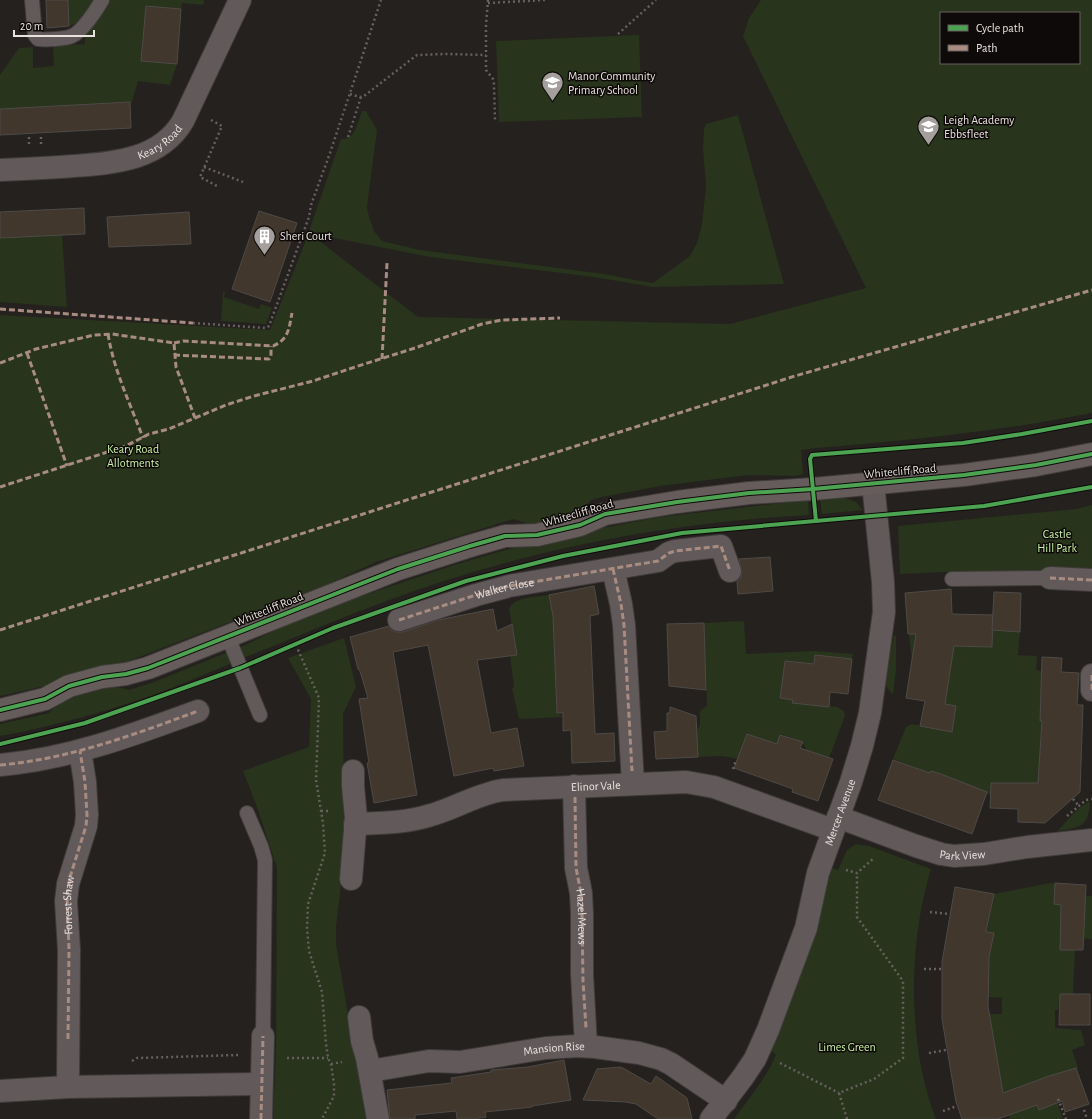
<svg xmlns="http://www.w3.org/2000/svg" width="1092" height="1119" font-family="'Alegreya Sans',sans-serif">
	<rect width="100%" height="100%" fill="#25211f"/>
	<g fill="#28341b" fill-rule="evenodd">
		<path d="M68,0H96C89,9 81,23 69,26Z"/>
		<polygon points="107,0 204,0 203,5 182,3 181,9 146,6 142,60 177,64 170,85 138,81 132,102 130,104 129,102 0,109 0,75 19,48 33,47 33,68 54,66 53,46 85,44 85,35"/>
		<path d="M761,0H1092V413C1000,431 908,441 816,448L801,450L803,474L795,476L748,475L660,486L602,497L591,500L574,519L533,525L513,519L376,562L326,585L113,667L45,686L0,696V315L270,330L303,248L341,139C356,140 357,122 362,111H366L377,130L367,207L368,213L374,231L382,241L420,250L604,274L651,283H653L690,256L697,243L702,224L706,186L703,148L704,130L706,124L738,115L784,284L653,287L594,277L430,257L309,233L418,317L730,324L866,288L743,36L749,18ZM941,13H1079V63H941Z"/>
		<polygon points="639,35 642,117 499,122 496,41"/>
		<polygon points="62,234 67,307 0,302 0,238"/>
		<polygon points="223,291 225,292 224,297 259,309 261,304 272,308 266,324 221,321"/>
		<polygon points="843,497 856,502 863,510 822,514 820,498"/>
		<path d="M808,500L809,515C682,522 557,544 435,584C370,605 307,633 243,658L239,648L294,621L338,604L454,565L513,548L555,537L660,517Z"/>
		<polygon points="1092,505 1092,571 945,572 900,574 898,526 1077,509"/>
		<path d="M549,595L554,622V630L557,713L563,717L519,719L512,688L514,687L510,656L517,654L509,609C514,596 537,597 549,595Z"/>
		<polygon points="744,621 746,654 816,651 853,654 852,659 815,655 814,664 785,661 780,698 800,701 800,704 837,707 844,711 845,716 829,758 807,750 802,742 781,734 777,744 747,734 738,759 722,756 698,757 697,730 700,724 700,711 707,706 704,623"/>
		<polygon points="992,630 1020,632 1018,655 1037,656 1036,670 1043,671 1040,703 1043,703 1039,767 1056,768 1035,800 1003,784 991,783 990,794 986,794 893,759 906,727 912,724 952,732 956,707 945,704 951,668 912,662 909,634 928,633 952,646 991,647"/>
		<polygon points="894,635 896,636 896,670 893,695 884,684"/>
		<polygon points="344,638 356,687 343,714 344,827 341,884 336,928 336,944 366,1119 273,1119 276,1050 277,868 257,807 243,771 309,747 311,699 288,658"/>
		<path d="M228,652L232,663C205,674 178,686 150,696C101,713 51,727 0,736V724L49,713L65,697L105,684L129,690L154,682Z"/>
		<path d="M1090,802C1089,826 1080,828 1058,831C1065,823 1080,804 1090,802Z"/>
		<path d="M856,844L869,846L931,869C908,944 907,1045 936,1119H734C749,1099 766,1078 776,1055L771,1050L819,916L831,868L838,870L847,850Z"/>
		<polygon points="1050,883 1069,884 1068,895 1084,919 1085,896 1092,896 1092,939 1061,938 1075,950 1073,994 1060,994 1058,1010 1055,1010 1055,1027 1056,1028 1081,1030 1085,1045 1072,1050 1078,1068 1053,1077 1051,1075 1036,1081 1035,1100 1039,1109 1056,1099 1063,1119 1010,1119 996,1079 989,1014 1002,1014 1002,998 988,997 989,957 994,933 987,932 994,894"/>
	</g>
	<g fill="#41372c" stroke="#4e4a48">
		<polygon points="46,0 68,0 69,26 47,28"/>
		<polygon points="146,6 181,9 177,64 141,61"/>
		<polygon points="130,102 131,128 0,135 0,109"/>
		<polygon points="84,208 85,234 0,238 0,212"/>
		<polygon points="259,211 297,223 270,302 232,289"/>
		<polygon points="189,212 191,244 109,247 107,217"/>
		<polygon points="770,557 773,591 738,594 737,581 740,579 742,573 739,559"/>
		<polygon points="594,586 599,614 590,616 595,734 614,733 615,761 572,763 571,730 563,731 563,713 557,713 553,616 549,595"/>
		<polygon points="951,589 952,614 993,615 992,647 954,646 945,704 956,706 952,732 920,726 925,701 906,698 916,634 908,634 905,593"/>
		<polygon points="994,592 1021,593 1020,632 992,630"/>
		<polygon points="493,609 497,631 512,624 517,655 477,660 491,733 517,728 524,766 494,771 493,768 454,776 428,645 393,652 417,795 374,803 367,763 369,763 359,699 368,698 360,671 358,669 350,637 389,626 391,630 396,632 403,632 438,620"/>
		<polygon points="704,623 706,690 669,686 667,624"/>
		<polygon points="815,655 852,659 848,694 830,692 829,707 792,703 793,700 780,698 785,661 814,664"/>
		<polygon points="1042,657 1062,658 1061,672 1079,673 1077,705 1083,705 1080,792 1045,823 1018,822 1018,809 990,808 991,783 1038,783 1042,721 1040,721"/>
		<polygon points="670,707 696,716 698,757 656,759 654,732 667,731 667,713 670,713"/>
		<polygon points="747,734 777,744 780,735 803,742 800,748 833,759 818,801 792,792 793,789 734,768"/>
		<polygon points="893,760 930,773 931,771 941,774 987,792 972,834 878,800"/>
		<polygon points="1055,883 1086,885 1083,950 1060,950 1061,905 1054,904"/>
		<polygon points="955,887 994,894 986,932 994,933 989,957 988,1006 1003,1093 1049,1076 1076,1068 1089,1104 1065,1112 1062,1101 1039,1110 1037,1105 998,1119 962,1119 956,1102 942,1019 942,962"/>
		<polygon points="1060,994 1090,994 1090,1025 1059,1025"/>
		<polygon points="564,1060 571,1100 532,1106 532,1107 485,1112 486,1117 472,1119 457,1119 456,1111 415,1115 415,1119 390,1119 387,1090 452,1083 451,1078 491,1072 491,1070 528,1067"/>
		<polygon points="621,1067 651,1084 656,1076 687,1098 692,1119 658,1119 636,1104 626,1102 583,1100 597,1069"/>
	</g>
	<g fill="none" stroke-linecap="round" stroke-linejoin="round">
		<defs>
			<g id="lane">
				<path d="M32,0L35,35L38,39C46,40 66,39 72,36C82,32 97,9 102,0"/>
				<polyline points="952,579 1050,578"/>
				<polyline points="228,637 260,715"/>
				<polyline points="247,813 261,846 265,860 263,1036"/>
			</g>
			<g id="street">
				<path id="s1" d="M0,170C25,169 49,168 74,166C114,163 160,160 183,121L240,0"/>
				<polyline points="613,569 621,604 624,625 633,784"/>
				<polyline points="1050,578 1092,580"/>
				<polyline points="399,620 476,595 509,586 658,561 669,553 675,551 721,546 730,571"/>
				<polyline points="1092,675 1092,690"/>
				<path d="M0,765C69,759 133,735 198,711"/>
				<polyline points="574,786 576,868 581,893 582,914 582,974 586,1046"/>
				<path id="s2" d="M838,817L916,846L941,854L954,856L984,854L1027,847L1092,840"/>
				<path id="s3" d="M355,824C381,823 406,823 431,815C456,808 477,794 503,790L686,782L714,787L833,830"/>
				<polyline points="351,879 356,818 353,786 353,771"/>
				<polyline points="359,1017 362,1041 367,1058 378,1119"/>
				<path id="s4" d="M370,1071L429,1061L460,1062L546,1048L577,1046L595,1047L639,1053L661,1059L671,1064L726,1101"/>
				<polyline points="68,1087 69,950 66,901 68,884 86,826 87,815 85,782 80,751"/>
				<polyline points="0,1091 68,1087 261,1084"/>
				<polyline points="261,1119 263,1036"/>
				<path id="s5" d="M711,1119L743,1077L755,1059L768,1030L806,928L818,873L851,782L862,746L870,713L884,612L883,582L873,483"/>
			</g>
			<polyline id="secondary" points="0,710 45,699 69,686 102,677 126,674 148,668 398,569 470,546 505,536 537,535 580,525 605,514 677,502 749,493 813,489 964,475 1036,465 1092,454"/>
		</defs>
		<use href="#lane" stroke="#403c3b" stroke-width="16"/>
		<use href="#street" stroke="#403c3b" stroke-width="24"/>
		<use href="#secondary" stroke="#403c3b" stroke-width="24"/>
		<g stroke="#666060" stroke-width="2.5" stroke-dasharray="2 3" stroke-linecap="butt">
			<polyline points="488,0 486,25 486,70 493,79 494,84 495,120"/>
			<polyline points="488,3 545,0"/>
			<polyline points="618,34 656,0"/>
			<polyline points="350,94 360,97 364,96 417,55 446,54 486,55"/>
			<polyline points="211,120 222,126 200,177 217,186"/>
			<polyline points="29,137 29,144"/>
			<polyline points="41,137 41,144"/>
			<polyline points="348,137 361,97"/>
			<polyline points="204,167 243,182"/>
			<polyline points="193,323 266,328 269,326 309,217 311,205 330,153 381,0"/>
			<polyline points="296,645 319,698 316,780 323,823 325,853 308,904 307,928 309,951 322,992 326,1044 328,1058 331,1064 334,1084 334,1096 322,1119"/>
			<polyline points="733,769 736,760"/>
			<polyline points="1073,799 1079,806"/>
			<polyline points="321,811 331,811"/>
			<polyline points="1067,816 1086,800 1092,799"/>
			<polyline points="846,870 857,873 874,858"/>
			<polyline points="930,912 950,914"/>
			<polyline points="924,969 941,969"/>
			<polyline points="929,1053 946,1050"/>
			<polyline points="287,1058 328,1058"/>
			<polyline points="132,1061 137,1058 238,1055"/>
			<polyline points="780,1063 839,1093"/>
			<polyline points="331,1064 342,1062"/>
			<polyline points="1058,1099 1066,1119"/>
			<polyline points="1084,1110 1087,1119"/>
			<polyline points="943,1111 957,1106"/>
			<polyline points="847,1119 839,1093 874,1079 903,1058 903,981 857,917 857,873"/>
		</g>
		<use href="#lane" stroke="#625a5a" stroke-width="14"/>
		<use href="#street" stroke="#625a5a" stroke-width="22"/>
		<use href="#secondary" stroke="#665c5b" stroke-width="22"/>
		<g stroke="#a88b81" stroke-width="3" stroke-dasharray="6 3" stroke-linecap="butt">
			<polyline points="0,309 193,323"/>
			<path d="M108,334C114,371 130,403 143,438"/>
			<path d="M174,343L183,341L273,346C289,339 289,328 292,313"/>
			<polyline points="27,353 67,466"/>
			<polyline points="174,355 269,359 271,356 271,346"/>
			<polyline points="382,359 387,263"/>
			<polyline points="0,363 36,349 94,335 112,334 174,343 176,367 195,418 169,429 149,434 126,446 0,487"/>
			<polyline points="195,418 226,405 254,396 313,381 355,367 415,348 482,324 502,320 560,318"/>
			<polyline points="613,569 621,604 624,625 632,771"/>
			<polyline points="1050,578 1092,580"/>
			<path id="s6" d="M399,620L476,595L509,586L658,561L669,553L675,551L721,546L730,571"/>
			<polyline points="0,630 795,376 1092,290"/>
			<polyline points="1092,675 1092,690"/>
			<path d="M0,765C69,759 133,735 198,711"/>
			<path id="s7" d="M575,797L576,868L581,893L582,914L583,981L586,1028"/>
			<path id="s8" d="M68,1039L69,950L67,896L70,877L86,826L87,815L85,782L80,751"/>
			<polyline points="261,1119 263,1036"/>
		</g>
		<defs>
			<g id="cycleway">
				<polyline points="816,521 810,459 812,455 963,443 1022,434 1092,421"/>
				<polyline points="0,710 45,699 69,686 102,677 126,674 148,668 398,569 470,546 505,536 537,535 580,525 605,514 677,502 749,493 813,489 964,475 1036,465 1092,454"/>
				<polyline points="0,744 85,723 240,668 333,628 466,581 563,556 682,533 984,506 1092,487"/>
			</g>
		</defs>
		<use href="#cycleway" stroke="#0e0a09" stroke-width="6"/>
		<use href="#cycleway" stroke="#4ca352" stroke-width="4"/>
	</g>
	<defs>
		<symbol id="school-pin" viewBox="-11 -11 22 30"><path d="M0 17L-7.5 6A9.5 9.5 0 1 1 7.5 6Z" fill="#a49f9c" stroke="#0e0a09"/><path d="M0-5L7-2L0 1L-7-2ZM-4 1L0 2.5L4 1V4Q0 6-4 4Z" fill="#fff"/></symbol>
		<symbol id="building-pin" viewBox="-11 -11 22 30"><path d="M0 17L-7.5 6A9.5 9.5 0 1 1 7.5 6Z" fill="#a49f9c" stroke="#0e0a09"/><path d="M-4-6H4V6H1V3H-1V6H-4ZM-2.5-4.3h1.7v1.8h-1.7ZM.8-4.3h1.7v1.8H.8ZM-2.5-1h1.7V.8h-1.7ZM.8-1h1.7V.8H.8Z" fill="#fff"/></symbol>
	</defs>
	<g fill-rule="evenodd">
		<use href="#school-pin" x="540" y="70" width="25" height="34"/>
		<use href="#school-pin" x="916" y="114" width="25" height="34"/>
		<use href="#building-pin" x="252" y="224" width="25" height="34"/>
	</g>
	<g text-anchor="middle" stroke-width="3" stroke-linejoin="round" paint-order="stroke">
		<g font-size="12" fill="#e9e3e0" stroke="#0e0a09" text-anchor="start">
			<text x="568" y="80">Manor Community<tspan x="568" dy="14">Primary School</tspan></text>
			<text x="944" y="124">Leigh Academy<tspan x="944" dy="14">Ebbsfleet</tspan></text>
			<text x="280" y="240">Sheri Court</text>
		</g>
		<g font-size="12" fill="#e9e3e0" stroke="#0e0a09">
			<text dy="4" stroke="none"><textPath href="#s1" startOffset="165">Keary Road</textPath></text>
			<text transform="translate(900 471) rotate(-5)" y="4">Whitecliff Road</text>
			<text transform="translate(578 513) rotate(-16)" y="4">Whitecliff Road</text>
			<text dy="4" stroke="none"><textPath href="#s6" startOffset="110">Walker Close</textPath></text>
			<text transform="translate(269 609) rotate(-22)" y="4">Whitecliff Road</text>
			<text dy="4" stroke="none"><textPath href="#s3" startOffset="246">Elinor Vale</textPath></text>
			<text dy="4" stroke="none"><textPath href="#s5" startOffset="336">Mercer Avenue</textPath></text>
			<text dy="4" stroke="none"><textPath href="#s2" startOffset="131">Park View</textPath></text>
			<text dy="4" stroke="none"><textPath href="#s8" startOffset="134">Forrest Shaw</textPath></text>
			<text dy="4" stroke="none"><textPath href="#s7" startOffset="120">Hazel Mews</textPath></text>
			<text dy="4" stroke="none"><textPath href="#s4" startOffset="186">Mansion Rise</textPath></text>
		</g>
		<g font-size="12" fill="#c8f3a0" stroke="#0e0a09">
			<text x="133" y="453">Keary Road<tspan x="133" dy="14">Allotments</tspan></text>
			<text x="1057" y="538">Castle<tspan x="1057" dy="14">Hill Park</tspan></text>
			<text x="847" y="1051">Limes Green</text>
		</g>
	</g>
	<rect x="940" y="12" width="140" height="52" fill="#0e0a09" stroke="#66615f"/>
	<rect x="948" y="25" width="20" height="6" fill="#4ca352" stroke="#66615f"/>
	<text x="976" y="32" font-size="12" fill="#e9e3e0">Cycle path</text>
	<rect x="948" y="45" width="20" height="6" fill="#a88b81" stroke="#66615f"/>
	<text x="976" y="52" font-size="12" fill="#e9e3e0">Path</text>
	<path d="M14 30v6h80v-6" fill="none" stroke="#e9e3e0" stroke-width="2"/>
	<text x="20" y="30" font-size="12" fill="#e9e3e0" stroke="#0e0a09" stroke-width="3" paint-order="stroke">20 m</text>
</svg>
